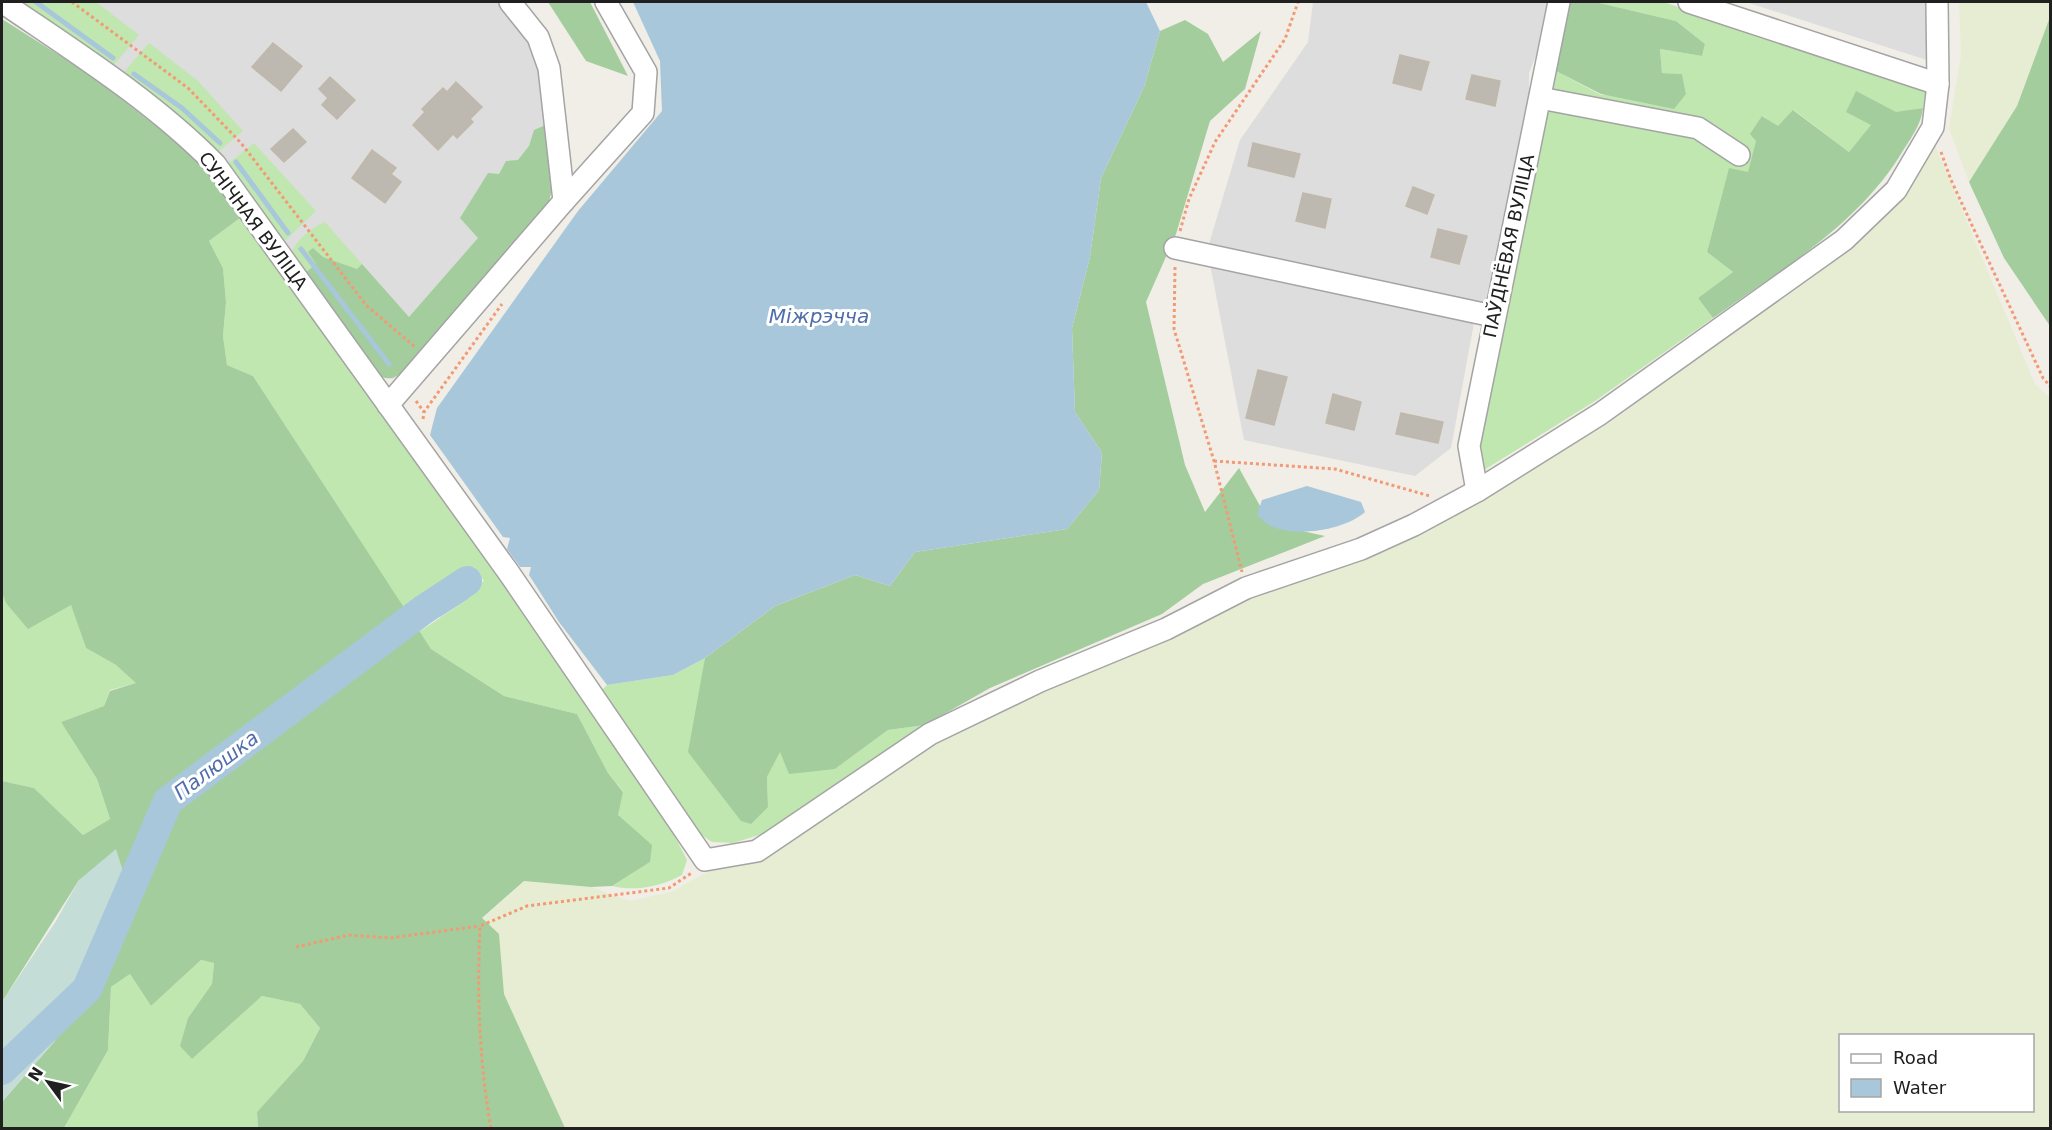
<svg xmlns="http://www.w3.org/2000/svg" width="2052" height="1130" font-family="'DejaVu Sans',sans-serif">
	<rect width="100%" height="100%" fill="#f0eee7"/>
	<g fill="#dedddd">
		<polygon points="13,2 500,2 531,41 543,72 553,180 541,218 402,373 393,379 384,378 228,169"/>
		<polygon points="1313,2 1547,2 1536,55 1529,73 1529,101 1488,305 1474,323 1451,448 1415,476 1244,440 1210,264 1209,244 1240,140 1308,42"/>
		<polygon points="1746,2 1928,2 1930,61"/>
	</g>
	<g fill="#e7edd3" fill-rule="evenodd">
		<polygon points="1959,2 2050,2 2049,24 2017,106 1969,182 1949,128 1961,55"/>
		<path d="M1934,143L2035,384L2050,398V1128H565L504,994L499,934L482,919L524,881L591,887L630,901L671,892L711,870L759,861L933,740L1250,594L1420,535L1608,424L1851,245ZM1840,1036H2032V1110H1840Z"/>
	</g>
	<g fill="#c0e7af">
		<polygon points="13,2 96,2 139,35 113,66"/>
		<path d="M1595,2H1663L1926,88L1923,108C1885,113 1873,123 1849,152L1794,110L1778,127L1763,116L1748,173L1729,169L1707,252L1733,272L1698,298L1713,318L1595,401L1484,470L1476,445L1554,70L1601,95L1686,94L1682,74L1662,73L1660,49L1702,56L1705,44L1676,21Z"/>
		<polygon points="149,43 198,81 243,131 219,151 213,151 123,78 123,73"/>
		<polygon points="254,143 316,211 286,240 279,240 228,169 230,162"/>
		<path d="M240,218L500,574L671,829L687,860L682,875C662,886 635,892 612,886L650,862L617,815L623,791L608,773L577,714L504,696L431,649L419,632L468,599L472,588L484,581L474,567L462,575H453L405,610L253,376L227,365L223,336L226,302L223,268L209,241Z"/>
		<path d="M325,222L362,264L357,269L323,257L304,274L291,256C294,241 311,228 325,222Z"/>
		<polygon points="2,593 6,603 71,604 86,648 116,665 137,683 110,690 104,706 61,722 97,779 110,819 83,835 34,788 2,781"/>
		<polygon points="705,658 703,677 768,807 767,777 780,751 835,769 888,730 925,725 766,833 733,843 712,842 697,832 599,693 607,685 673,675"/>
		<polygon points="201,960 214,963 212,985 188,1018 181,1046 192,1059 262,996 300,1004 320,1028 303,1061 257,1112 258,1128 64,1128 108,1050 111,987 130,974 151,1006"/>
	</g>
	<g fill="#a3cd9d">
		<polygon points="548,2 590,2 628,76 586,61"/>
		<polygon points="1569,2 1595,2 1676,21 1705,44 1702,56 1660,49 1662,73 1682,74 1686,94 1674,109 1601,94 1554,70"/>
		<polygon points="2050,17 2050,326 2004,258 1969,182 2017,106"/>
		<polygon points="2,19 89,74 196,157 240,218 209,241 223,268 226,302 223,336 227,365 253,376 431,649 504,696 577,714 608,773 623,792 618,815 652,845 650,862 612,886 591,887 524,881 482,918 499,934 504,994 565,1128 258,1128 257,1112 303,1061 320,1028 300,1004 262,996 192,1059 180,1046 188,1018 212,984 214,963 201,960 151,1006 130,974 111,987 108,1050 64,1128 2,1128 2,1102 54,1042 96,984 108,941 122,868 79,880 2,1002 2,781 34,788 83,835 110,819 97,779 61,722 104,706 110,691 136,683 116,665 86,648 71,605 28,629 6,603 2,593"/>
		<polygon points="1185,20 1208,34 1223,62 1261,31 1245,89 1210,121 1176,234 1146,302 1185,465 1205,512 1239,468 1270,524 1325,536 1203,584 1162,614 990,688 925,725 888,730 835,769 789,774 780,752 767,777 768,807 751,824 741,821 688,752 705,658 775,606 855,575 890,586 915,552 1067,529 1099,490 1102,453 1075,412 1072,328 1090,257 1101,178 1144,87 1160,31"/>
		<path d="M1856,91L1896,112L1923,108C1921,124 1913,135 1904,149C1860,224 1782,269 1713,318L1698,298L1733,272L1707,252L1729,168L1748,172L1756,141L1750,134L1762,116L1778,126L1793,110L1849,152L1871,125L1846,112Z"/>
		<path d="M548,124C550,156 560,191 541,218L402,373C391,380 386,380 375,373L304,274L316,264L308,252L313,248L323,257L357,269L362,264L409,317L478,238L460,218L488,173L499,174L506,161L518,160L529,146L534,130Z"/>
	</g>
	<polygon fill="#c4ddd6" points="116,849 122,868 108,941 96,984 54,1042 2,1102 2,1002 56,921 79,880"/>
	<g fill="#a9c7db">
		<polygon points="633,2 1146,2 1160,31 1144,87 1101,178 1090,257 1072,328 1075,412 1102,453 1099,490 1067,529 915,552 890,586 855,575 775,606 705,658 673,675 607,685 559,622 529,575 531,567 520,567 507,549 510,538 503,537 430,435 437,408 578,211 662,111 660,61"/>
		<path d="M1307,486L1361,502L1365,512C1345,530 1296,538 1271,526C1266,524 1261,518 1257,515L1262,500Z"/>
		<polygon points="453,575 462,575 472,588 468,599 440,617 423,610 426,594"/>
	</g>
	<g fill="none" stroke-linecap="round" stroke-linejoin="round">
		<g stroke="#a9c7db" stroke-width="5">
			<polyline points="36,2 113,58"/>
			<polyline points="134,74 182,108 220,143"/>
			<polyline points="236,162 288,233"/>
			<polyline points="301,249 389,364"/>
		</g>
		<polyline stroke="#a9c7db" stroke-width="30" points="2,1070 87,989 168,801 423,610 467,581"/>
	</g>
	<g fill="#bdb8b0" stroke="#c1b8a9" stroke-width="1.5">
		<polygon points="273,43 302,66 281,91 252,67"/>
		<polygon points="1400,55 1429,62 1421,90 1393,83"/>
		<polygon points="1472,75 1500,81 1495,106 1466,99"/>
		<polygon points="330,77 355,100 337,119 322,105 328,98 319,89"/>
		<polygon points="456,82 482,107 470,119 473,122 457,138 453,134 438,150 413,125 425,112 422,109 443,88 447,92"/>
		<polygon points="293,129 306,142 284,162 271,149"/>
		<polygon points="1253,143 1300,154 1294,177 1248,166"/>
		<polygon points="372,150 396,168 391,174 401,182 385,203 352,178"/>
		<polygon points="1413,187 1434,195 1427,214 1406,206"/>
		<polygon points="1303,193 1331,199 1325,228 1296,221"/>
		<polygon points="1438,229 1467,236 1459,264 1431,257"/>
		<polygon points="1258,370 1287,377 1274,425 1246,418"/>
		<polygon points="1333,394 1361,402 1354,430 1326,423"/>
		<polygon points="1401,413 1443,422 1438,443 1396,434"/>
	</g>
	<g fill="none" stroke-linecap="round" stroke-linejoin="round">
		<defs>
			<g id="minor">
				<path d="M2,2C75,52 152,100 215,164L509,573L705,860L757,851L930,734L1040,681L1166,629L1246,588L1361,549L1414,525L1477,491L1600,414L1844,240L1896,190L1933,127L1938,84L1937,2"/>
				<polyline points="1689,2 1938,84"/>
				<polyline points="1540,98 1698,128 1739,155"/>
				<polyline points="564,201 643,113 646,72 606,2"/>
				<polyline points="1175,248 1493,316"/>
				<polyline points="388,405 564,201 549,68 538,37 510,2"/>
				<polyline points="1477,491 1469,446 1559,2"/>
			</g>
		</defs>
		<use href="#minor" stroke="#a4a4a4" stroke-width="24"/>
		<g stroke="#f39974" stroke-width="3" stroke-dasharray="3 3" stroke-linecap="butt">
			<polyline points="72,2 188,88 241,143 366,305 415,347"/>
			<polyline points="1941,152 1951,180 2043,378 2050,386"/>
			<polyline points="1180,231 1189,199 1215,142 1285,39 1298,2"/>
			<polyline points="1175,267 1174,329 1214,461 1242,572"/>
			<polyline points="416,401 424,412"/>
			<polyline points="423,419 424,412 502,304"/>
			<polyline points="1214,461 1335,469 1430,496"/>
			<polyline points="296,947 349,935 390,938 480,926"/>
			<path d="M491,1128C479,1062 477,994 480,926L527,906L669,888L693,872"/>
		</g>
		<use href="#minor" stroke="#fff" stroke-width="21"/>
	</g>
	<g text-anchor="middle" stroke-width="6" stroke-linejoin="round" paint-order="stroke">
		<g font-size="18" fill="#202020" stroke="#fff">
			<text transform="translate(253 221) rotate(53)" y="6">СУНІЧНАЯ ВУЛІЦА</text>
			<text transform="translate(1509 246) rotate(-78)" y="6">ПАЎДНЁВАЯ ВУЛІЦА</text>
		</g>
		<g font-size="20" font-style="italic" fill="#506dab" stroke="#fff">
			<text x="819" y="323">Міжрэчча</text>
			<text transform="translate(216 765) rotate(-37)" y="7">Палюшка</text>
		</g>
	</g>
	<rect width="2052" height="1130" fill="none" stroke="#202020" stroke-width="6"/>
	<rect x="1839" y="1034" width="195" height="78" fill="#ffffff" stroke="#a6a6a6" stroke-width="1.5"/>
	<rect x="1851" y="1054" width="30" height="9" fill="#ffffff" stroke="#a6a6a6" stroke-width="1.5"/>
	<text x="1893" y="1064" font-size="18" fill="#202020">Road</text>
	<rect x="1851" y="1079" width="30" height="18" fill="#a9c7db" stroke="#a6a6a6" stroke-width="1.5"/>
	<text x="1893" y="1094" font-size="18" fill="#202020">Water</text>
	<g transform="translate(48 1082) rotate(303)" stroke="#ffffff" stroke-width="4.5" paint-order="stroke">
	<path d="M0-4.5L10 22L0 15L-10 22Z" fill="#202020"/>
	<text y="-9" font-size="16" font-weight="bold" text-anchor="middle" fill="#202020">N</text>
	</g>
</svg>
